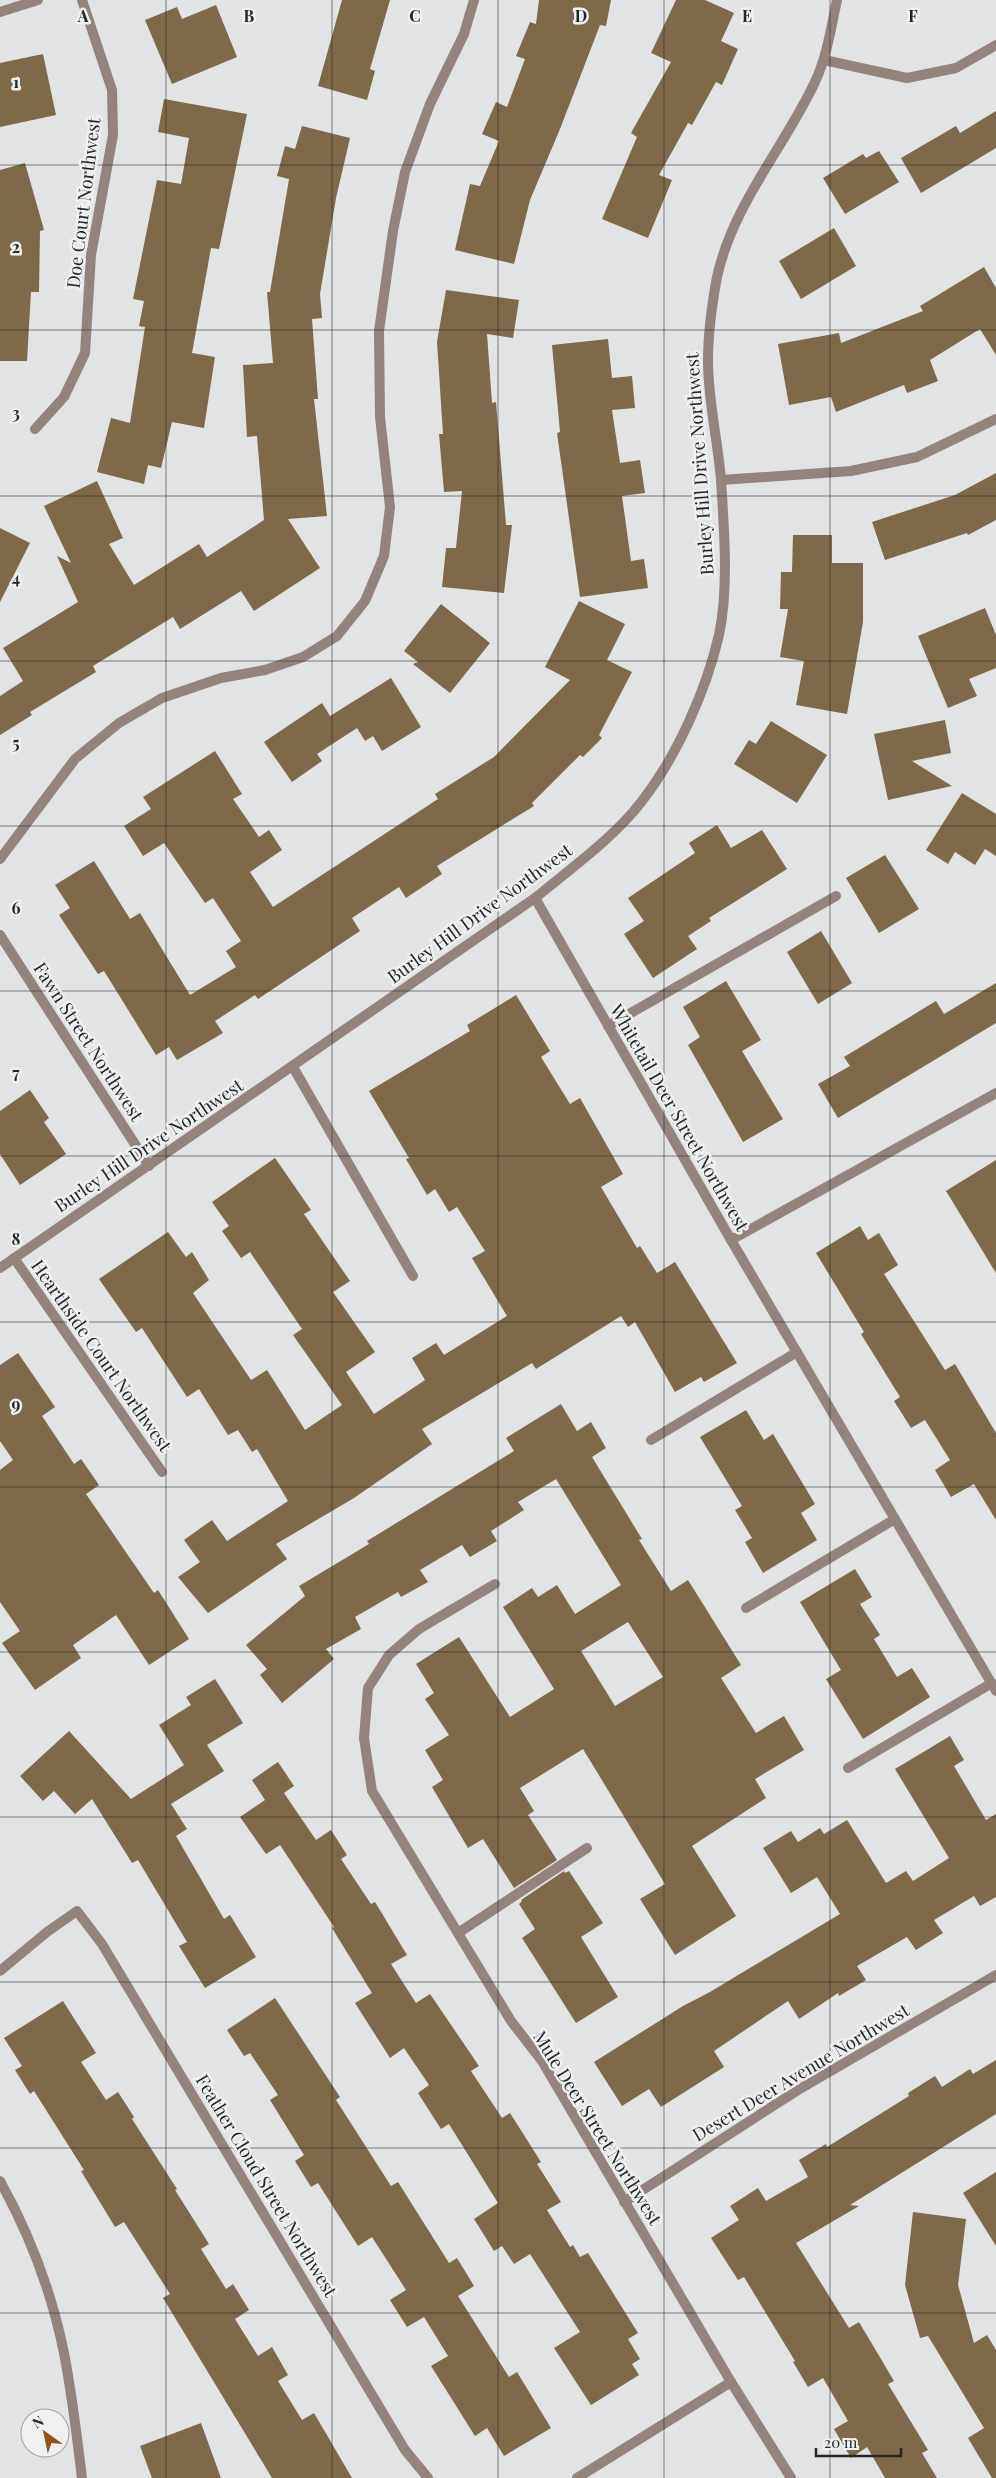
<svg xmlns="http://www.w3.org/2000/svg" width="996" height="2478" font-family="'Playfair Display',serif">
	<rect width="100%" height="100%" fill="#e1e3e4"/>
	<g fill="#7e694a" fill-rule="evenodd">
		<polygon points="342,0 390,0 370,69 375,71 367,100 318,86"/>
		<polygon points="539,0 611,0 606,26 600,25 560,129 530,200 514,264 455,250 470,184 480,186 499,141 482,134 496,102 507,107 525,59 516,56 530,22 536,24"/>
		<polygon points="676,0 705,0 734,13 721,41 738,49 722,85 716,82 692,125 688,123 659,175 672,180 648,238 602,219 637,137 631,133 671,62 651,53"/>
		<polygon points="216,5 237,57 172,84 145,20 177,7 182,19"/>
		<polygon points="43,54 56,115 0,127 0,63"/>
		<polygon points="164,99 247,114 219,249 211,248 192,353 215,357 204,428 172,422 161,468 148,465 144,484 97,472 111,418 130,423 145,327 139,326 144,301 133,299 157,180 181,184 189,138 158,132"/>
		<polygon points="996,111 996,148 921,193 901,158 956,126 960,133"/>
		<polygon points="302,126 350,138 336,198 320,294 322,318 312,319 318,399 314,399 327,516 288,519 320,568 254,611 241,591 180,629 173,617 93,666 96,672 30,712 32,715 0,735 0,696 23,681 3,648 78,602 57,556 71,563 44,506 97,481 123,538 109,544 134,585 199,544 207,557 264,520 257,436 247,437 243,365 273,363 267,292 270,292 289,179 277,176 285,146 295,149"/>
		<polygon points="879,151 899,182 845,214 823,178 863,154 866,158"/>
		<polygon points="25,163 44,230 40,231 39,292 31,292 27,361 0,361 0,170"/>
		<polygon points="834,228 856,266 801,299 779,261"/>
		<polygon points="984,267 996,288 996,355 980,329 930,360 938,381 907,393 904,385 836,412 831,397 789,405 778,344 839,333 841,343 923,311 920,306"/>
		<polygon points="446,290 519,300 513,338 487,334 492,403 496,402 506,525 512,525 504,593 442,587 446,548 456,548 462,491 444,492 439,434 443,434 437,342"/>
		<polygon points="608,339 612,378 632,376 635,408 612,410 620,463 640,460 645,493 622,496 631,561 644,559 648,588 580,597 557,433 560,432 552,345"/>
		<polygon points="996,473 996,520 968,535 967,533 885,560 872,522 955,495"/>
		<polygon points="0,528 30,543 0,602"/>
		<polygon points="793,535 832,535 832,563 863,563 863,622 847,714 796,705 804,661 780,657 788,609 780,609 781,572 792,572"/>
		<polygon points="579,601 625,624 607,660 632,672 599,735 602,738 583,757 580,755 532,803 534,806 437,866 442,874 406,898 399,887 352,918 360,931 258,999 255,995 215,1021 223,1033 177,1060 169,1047 156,1055 104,971 98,974 59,915 70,908 55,885 94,861 130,919 140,913 190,995 236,967 226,951 241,941 213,898 205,903 164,843 143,856 124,826 151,809 143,797 215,751 242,794 233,799 259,837 269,830 282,850 250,872 273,907 438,799 435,794 494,757 570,680 545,667"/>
		<polygon points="441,604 490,643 450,693 413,664 418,662 404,651"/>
		<polygon points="985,608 996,635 996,668 969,679 977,696 948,708 918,636"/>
		<polygon points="391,678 421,727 382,751 373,736 365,741 357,728 317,754 322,761 292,782 264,742 322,703 330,716"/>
		<polygon points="945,720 951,753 912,761 952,786 888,800 874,734"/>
		<polygon points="771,721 827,755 797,803 734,764 749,740 756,744"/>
		<polygon points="962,793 996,814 996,856 985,849 975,865 955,852 948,864 926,850"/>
		<polygon points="717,825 731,848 762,830 787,869 709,918 711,921 688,936 697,949 653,978 624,934 644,921 628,898 695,853 689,843"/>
		<polygon points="885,855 919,909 879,933 846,878"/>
		<polygon points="821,931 852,983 818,1004 787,952"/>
		<polygon points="726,981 761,1040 742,1051 783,1119 743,1142 688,1045 700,1037 683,1007"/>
		<polygon points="996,983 996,1023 838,1118 818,1084 850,1066 844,1057 936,1001 944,1014"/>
		<polygon points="516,995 550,1051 541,1057 570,1104 580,1098 623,1174 601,1187 637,1248 640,1246 657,1273 675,1262 737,1363 704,1382 701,1377 675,1392 635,1322 628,1327 621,1316 536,1369 532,1363 422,1429 432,1444 354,1498 276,1544 287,1559 208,1613 178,1577 200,1562 184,1540 212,1520 227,1541 288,1501 257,1449 252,1452 238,1430 228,1435 199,1389 187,1397 142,1328 136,1332 99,1279 168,1232 186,1257 192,1252 209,1280 193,1293 251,1380 267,1370 305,1430 342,1405 293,1335 302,1329 250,1252 241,1258 222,1231 229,1226 212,1202 275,1158 311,1210 304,1214 350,1281 333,1292 375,1352 346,1372 374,1414 425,1380 412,1358 436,1343 444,1355 507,1316 472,1258 485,1251 457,1207 449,1212 435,1189 427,1195 406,1159 409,1158 369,1091 470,1031 467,1025"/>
		<polygon points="30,1090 49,1118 44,1122 66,1154 20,1185 0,1154 0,1111"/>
		<polygon points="996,1160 996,1273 946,1191"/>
		<polygon points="860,1226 868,1240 879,1233 898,1265 884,1274 945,1370 955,1364 996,1433 996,1520 974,1484 951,1497 935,1470 950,1460 925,1420 911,1428 894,1401 900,1397 861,1334 864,1332 816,1253"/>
		<polygon points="18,1353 55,1407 42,1416 74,1464 81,1459 99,1485 86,1494 154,1593 158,1590 189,1639 149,1665 116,1615 73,1645 81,1658 35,1690 2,1643 20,1631 0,1602 0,1470 13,1460 0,1441 0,1365"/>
		<path d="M561,1404L577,1431L591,1422L606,1448L592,1457L642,1539L639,1540L671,1591L688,1580L741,1665L721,1678L756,1733L784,1716L804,1750L755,1779L766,1798L692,1846L736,1916L675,1955L640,1899L665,1884L583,1749L520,1788L534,1811L528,1815L557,1860L514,1888L483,1839L468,1848L432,1787L443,1780L425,1750L449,1735L425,1699L434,1693L416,1664L459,1637L510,1717L554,1689L503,1607L532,1588L538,1597L557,1585L575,1614L621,1585L556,1479L518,1502L524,1510L491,1531L497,1541L470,1557L462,1545L420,1570L428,1582L401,1597L398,1592L355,1617L361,1629L326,1649L334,1659L282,1703L260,1675L267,1669L246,1645L305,1596L299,1586L369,1544L367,1541L514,1451L506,1438ZM628,1622L663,1677L615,1706L581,1651Z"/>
		<polygon points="746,1410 764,1440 773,1434 815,1504 801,1513 817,1540 763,1573 745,1542 752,1538 735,1510 742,1506 700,1437"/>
		<polygon points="855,1569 872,1597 860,1604 880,1635 874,1639 897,1677 912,1668 930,1697 863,1739 826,1679 841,1670 800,1602"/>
		<polygon points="215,1679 243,1723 207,1745 224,1771 171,1804 187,1829 176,1836 224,1919 230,1915 256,1957 205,1988 179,1946 187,1942 138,1860 132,1863 92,1799 75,1814 54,1791 43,1801 20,1776 69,1731 131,1799 184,1765 159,1725 191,1705 186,1697"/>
		<polygon points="950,1736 964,1760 954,1766 986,1820 996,1814 996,1897 980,1906 974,1896 934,1920 943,1933 916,1950 907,1937 857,1966 866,1980 839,1996 838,1993 799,2019 788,2001 714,2051 724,2067 661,2107 649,2089 622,2106 594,2062 683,2006 710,1992 840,1914 817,1877 791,1893 763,1848 791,1831 798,1842 820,1828 824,1834 847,1820 886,1883 906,1871 913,1881 949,1858 895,1769"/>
		<polygon points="278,1762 294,1786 284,1793 316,1840 331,1830 347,1855 341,1859 371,1904 375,1902 407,1955 391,1964 416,2003 430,1994 479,2066 471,2071 502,2118 510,2113 541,2162 537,2164 561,2202 547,2210 570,2247 573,2245 580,2257 588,2253 638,2333 628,2339 640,2359 632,2364 639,2375 591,2405 554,2348 580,2332 530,2254 514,2264 502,2246 494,2251 474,2219 498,2203 449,2124 441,2129 418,2093 429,2085 404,2048 390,2058 355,2003 372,1993 332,1928 334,1927 280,1845 266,1854 240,1817 265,1800 252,1780"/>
		<polygon points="564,1871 565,1873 569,1871 603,1923 581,1937 618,1997 576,2023 522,1938 535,1929 519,1904 522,1901 521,1900"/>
		<polygon points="275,1998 340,2097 336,2100 391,2186 398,2182 449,2263 457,2258 474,2286 458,2296 509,2377 517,2372 551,2428 504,2456 487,2428 475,2436 431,2366 448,2356 424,2317 407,2327 390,2300 406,2290 372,2237 358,2246 318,2183 311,2187 295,2161 304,2155 270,2100 278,2095 250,2053 244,2056 227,2030"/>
		<polygon points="63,2001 96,2053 81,2062 106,2100 118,2092 134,2117 132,2119 177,2189 175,2190 209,2244 201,2249 226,2289 233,2284 249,2310 235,2319 258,2356 272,2347 288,2375 278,2381 302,2420 314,2413 352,2478 272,2478 163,2298 170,2294 124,2222 115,2227 81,2171 84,2170 34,2091 30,2094 15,2070 22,2066 4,2038"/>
		<polygon points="996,2060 996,2114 850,2205 859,2206 796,2243 849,2328 859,2322 894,2381 888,2384 928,2450 922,2453 937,2478 885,2478 867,2447 851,2458 834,2429 848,2421 823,2378 808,2387 793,2362 795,2361 744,2277 738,2280 711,2238 739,2220 730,2206 758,2188 766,2201 808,2177 799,2160 826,2144 827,2147 909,2096 908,2093 935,2076 942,2087 970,2069 973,2074"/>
		<polygon points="996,2172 996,2246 963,2193"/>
		<polygon points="913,2212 966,2219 958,2285 974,2343 987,2335 996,2350 996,2478 992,2478 968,2438 984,2428 928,2336 920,2338 905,2285"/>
		<polygon points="201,2423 221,2478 152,2478 140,2446"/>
	</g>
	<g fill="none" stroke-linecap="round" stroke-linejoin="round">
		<g stroke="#94837c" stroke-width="10">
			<polyline points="608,1026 836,896"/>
			<polyline points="651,1440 797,1352"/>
			<polyline points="746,1608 895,1519"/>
			<polyline points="364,1738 368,1688 389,1655 419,1629 495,1584"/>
			<polyline points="458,1933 587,1848"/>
		</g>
		<g stroke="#94837c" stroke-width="10">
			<polyline points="0,12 38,0"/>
			<polyline points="824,60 907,78 956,68 996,45"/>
			<polyline points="35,429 64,397 85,353 91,255 113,135 112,90 82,0"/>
			<polyline points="721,480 851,471 917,457 996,419"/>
			<polyline points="0,859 75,759 119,723 162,698 221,678 265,670 303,657 337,636 365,601 384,556 390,507 380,417 379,331 393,231 405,172 430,104 464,34 474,0"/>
			<polyline points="535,898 731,1240 996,1691"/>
			<polyline points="0,935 149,1166"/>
			<polyline points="293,1067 413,1276"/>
			<polyline points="731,1240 996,1093"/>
			<polyline points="14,1258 162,1472"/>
			<path d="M0,1268L535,898C569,870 615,837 642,801C677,756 706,691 719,635C729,588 724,528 721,480C718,441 708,401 708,361C708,334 712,304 717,277C733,204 784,148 815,82C827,56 831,28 837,0"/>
			<polyline points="364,1738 372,1791 511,2021 542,2061 731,2382 791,2478"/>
			<polyline points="848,1768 992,1683"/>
			<polyline points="0,1971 47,1932 77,1911 102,1944 405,2450 428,2478"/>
			<path d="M0,2181C29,2233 52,2294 64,2353C72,2394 77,2436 82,2478"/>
			<polyline points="624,2202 798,2090 996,1975"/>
			<polyline points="577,2478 731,2382"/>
		</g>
	</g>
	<path fill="none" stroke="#252626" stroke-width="1" stroke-opacity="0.55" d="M166,0V2478M332,0V2478M498,0V2478M664,0V2478M830,0V2478M0,165H996M0,330H996M0,496H996M0,661H996M0,826H996M0,991H996M0,1156H996M0,1322H996M0,1487H996M0,1652H996M0,1817H996M0,1982H996M0,2148H996M0,2313H996"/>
	<g text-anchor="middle" stroke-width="5" stroke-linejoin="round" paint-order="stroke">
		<g font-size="18" fill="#252626" stroke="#eff0f1">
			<text transform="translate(84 203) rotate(-83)" y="6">Doe Court Northwest</text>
			<text transform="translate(700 464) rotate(-94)" y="6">Burley Hill Drive Northwest</text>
			<text transform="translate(480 914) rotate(-36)" y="6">Burley Hill Drive Northwest</text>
			<text transform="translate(88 1042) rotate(57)" y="6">Fawn Street Northwest</text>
			<text transform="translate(679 1118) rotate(60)" y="6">Whitetail Deer Street Northwest</text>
			<text transform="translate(149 1146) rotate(-34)" y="6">Burley Hill Drive Northwest</text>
			<text transform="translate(101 1356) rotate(55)" y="6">Hearthside Court Northwest</text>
			<text transform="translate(801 2073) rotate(-31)" y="6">Desert Deer Avenue Northwest</text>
			<text transform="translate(597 2128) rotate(58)" y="6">Mule Deer Street Northwest</text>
			<text transform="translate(266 2186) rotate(59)" y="6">Feather Cloud Street Northwest</text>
		</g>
	</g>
	<g font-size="16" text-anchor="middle" font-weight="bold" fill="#252626" stroke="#eff0f1" stroke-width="5" stroke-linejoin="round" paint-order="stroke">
		<text x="83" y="22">A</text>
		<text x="249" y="22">B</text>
		<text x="415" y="22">C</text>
		<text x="581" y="22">D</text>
		<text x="747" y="22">E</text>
		<text x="913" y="22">F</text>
		<text x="16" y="88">1</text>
		<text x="16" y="253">2</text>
		<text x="16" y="419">3</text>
		<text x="16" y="584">4</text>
		<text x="16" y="749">5</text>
		<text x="16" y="914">6</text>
		<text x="16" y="1079">7</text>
		<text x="16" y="1245">8</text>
		<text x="16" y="1410">9</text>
	</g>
	<g transform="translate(45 2433) rotate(327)"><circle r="24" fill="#eff0f1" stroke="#9e9fa0"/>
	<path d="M0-4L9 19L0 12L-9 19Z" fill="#915515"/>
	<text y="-8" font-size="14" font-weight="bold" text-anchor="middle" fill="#252626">N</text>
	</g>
	<path d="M816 2448v8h85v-8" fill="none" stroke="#252626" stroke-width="2.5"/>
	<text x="824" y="2448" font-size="15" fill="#252626" stroke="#eff0f1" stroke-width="4" paint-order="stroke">20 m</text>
</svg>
